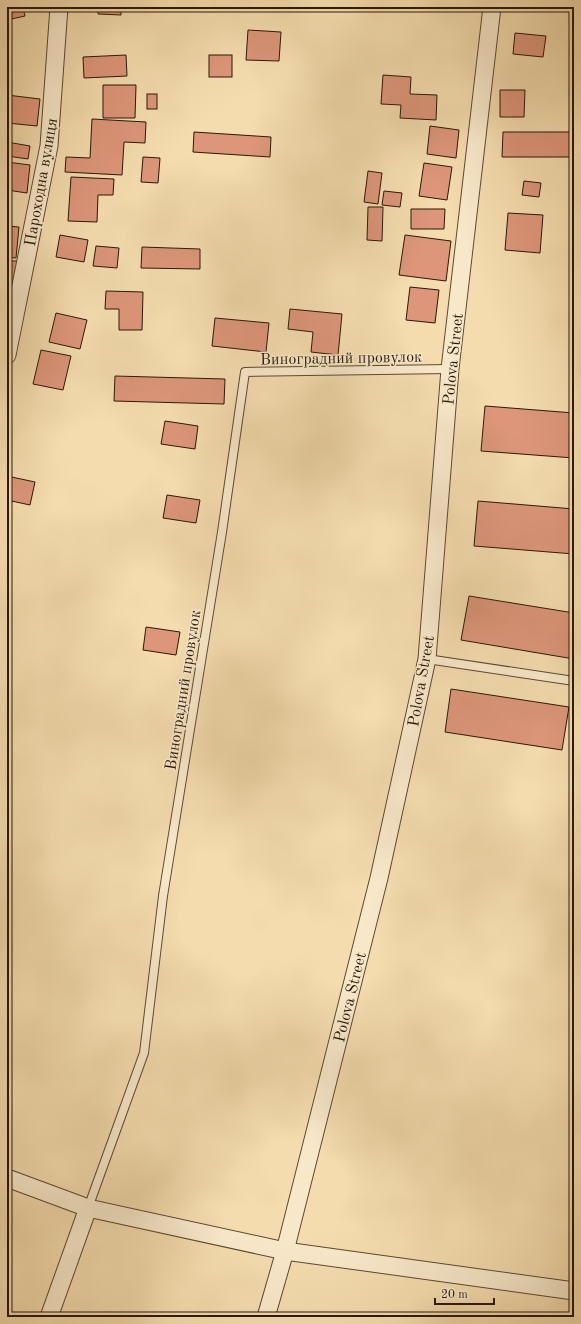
<svg xmlns="http://www.w3.org/2000/svg" width="581" height="1324" font-family="'Old Standard TT',serif">
	<rect width="100%" height="100%" fill="#f4dcae"/>
	<filter id="stains"><feTurbulence type="fractalNoise" baseFrequency=".005" numOctaves="4"/><feColorMatrix values="0 0 0 0 .2 0 0 0 0 .09 0 0 0 0 .02 0 0 0 .5 -.17"/></filter>
	<radialGradient id="worn" r=".72"><stop offset=".6" stop-color="#630" stop-opacity="0"/><stop offset="1" stop-color="#630" stop-opacity=".3"/></radialGradient>
	<g fill="#dd967a" stroke="#291906">
		<polygon points="7,7 23,7 25,16 7,20"/>
		<polygon points="98,7 121,7 121,15 98,14"/>
		<polygon points="450,7 476,7 475,9"/>
		<polygon points="248,30 281,32 279,61 246,60"/>
		<polygon points="515,33 546,36 543,57 513,54"/>
		<polygon points="126,55 127,76 84,78 83,57"/>
		<rect x="209" y="55" width="23" height="22"/>
		<polygon points="383,75 411,77 410,94 437,95 436,120 400,118 401,105 381,104"/>
		<polygon points="103,85 136,85 135,118 103,118"/>
		<polygon points="500,90 525,90 524,117 500,117"/>
		<rect x="147" y="94" width="10" height="15"/>
		<polygon points="7,95 40,99 37,126 7,123"/>
		<polygon points="92,119 146,122 145,143 124,142 122,175 65,172 66,157 90,158"/>
		<polygon points="430,126 459,130 456,158 427,154"/>
		<polygon points="194,132 271,137 270,157 193,152"/>
		<polygon points="503,132 573,132 573,157 502,157"/>
		<polygon points="7,142 30,146 28,159 7,156"/>
		<polygon points="143,157 160,158 158,183 141,182"/>
		<polygon points="7,162 30,165 27,193 7,190"/>
		<polygon points="424,163 452,167 447,200 419,196"/>
		<polygon points="368,171 382,173 378,204 364,202"/>
		<polygon points="71,177 114,179 113,195 98,195 97,222 68,221"/>
		<polygon points="524,181 541,183 539,197 522,195"/>
		<polygon points="384,191 402,193 400,207 382,205"/>
		<polygon points="368,207 383,207 382,241 367,240"/>
		<polygon points="411,209 445,209 444,229 411,229"/>
		<polygon points="508,213 543,215 540,253 505,250"/>
		<polygon points="7,226 19,227 16,258 7,257"/>
		<polygon points="60,235 88,240 84,262 56,257"/>
		<polygon points="405,235 451,241 446,281 399,275"/>
		<polygon points="96,246 119,248 117,268 93,266"/>
		<polygon points="142,247 200,249 200,269 141,268"/>
		<rect x="7" y="261" width="10" height="23"/>
		<polygon points="410,287 439,290 435,323 406,320"/>
		<polygon points="106,291 143,292 142,330 119,330 119,309 105,309"/>
		<polygon points="290,309 342,314 338,355 311,352 313,332 288,329"/>
		<polygon points="56,313 87,320 80,349 49,342"/>
		<polygon points="215,318 269,323 266,352 212,346"/>
		<polygon points="41,350 71,356 63,390 33,384"/>
		<polygon points="115,376 225,379 224,404 114,401"/>
		<polygon points="485,406 574,413 574,458 481,451"/>
		<polygon points="165,421 198,426 195,449 161,444"/>
		<polygon points="7,476 35,482 30,505 7,500"/>
		<polygon points="167,495 200,500 196,523 163,518"/>
		<polygon points="478,501 574,509 574,554 474,546"/>
		<polygon points="469,596 574,613 574,659 461,640"/>
		<polygon points="146,627 180,632 176,655 143,650"/>
		<polygon points="451,689 569,707 562,750 445,732"/>
	</g>
	<g fill="none" stroke-linecap="round" stroke-linejoin="round">
		<defs>
			<g id="lane">
				<polyline points="427,659 574,681"/>
				<polyline points="88,1208 144,1053 163,896 222,532 245,372 450,369"/>
			</g>
			<g id="street">
				<polyline points="7,355 49,146 59,7"/>
				<polyline points="7,1178 88,1208 285,1251 574,1291"/>
				<polyline points="49,1317 88,1208"/>
				<polyline points="266,1317 285,1251 379,878 427,659 450,369 492,7"/>
			</g>
		</defs>
		<use href="#lane" stroke="#5c4a30" stroke-width="10"/>
		<use href="#street" stroke="#5c4a30" stroke-width="19"/>
		<use href="#lane" stroke="#f8e8ca" stroke-width="8"/>
		<use href="#street" stroke="#f8e8ca" stroke-width="17"/>
	</g>
	<g text-anchor="middle" stroke-width="3" stroke-linejoin="round" paint-order="stroke">
		<g font-size="16" fill="#291906" stroke="#f8e8ca">
			<text transform="translate(40 182) rotate(-80)" y="6">Пароходна вулиця</text>
			<text transform="translate(341 357) rotate(-1)" y="6">Виноградний провулок</text>
			<text transform="translate(452 359) rotate(-84)" y="6">Polova Street</text>
			<text transform="translate(420 681) rotate(-80)" y="6">Polova Street</text>
			<text transform="translate(182 690) rotate(-81)" y="6">Виноградний провулок</text>
			<text transform="translate(349 997) rotate(-76)" y="6">Polova Street</text>
		</g>
	</g>
	<rect width="581" height="1324" fill="none" stroke="#f4dcae" stroke-width="24"/>
	<rect x="8" y="8" width="565" height="1308" fill="none" stroke="#291906" stroke-width="2"/>
	<rect x="12" y="12" width="557" height="1300" fill="none" stroke="#291906"/>
	<path d="M435 1298v6h59v-6" fill="none" stroke="#291906" stroke-width="2"/>
	<text x="441" y="1298" font-size="12" fill="#291906" stroke="#f8e8ca" stroke-width="3" paint-order="stroke">20 m</text>
	<rect width="100%" height="100%" filter="url(#stains)"/>
	<rect width="100%" height="100%" fill="url(#worn)"/>
</svg>
